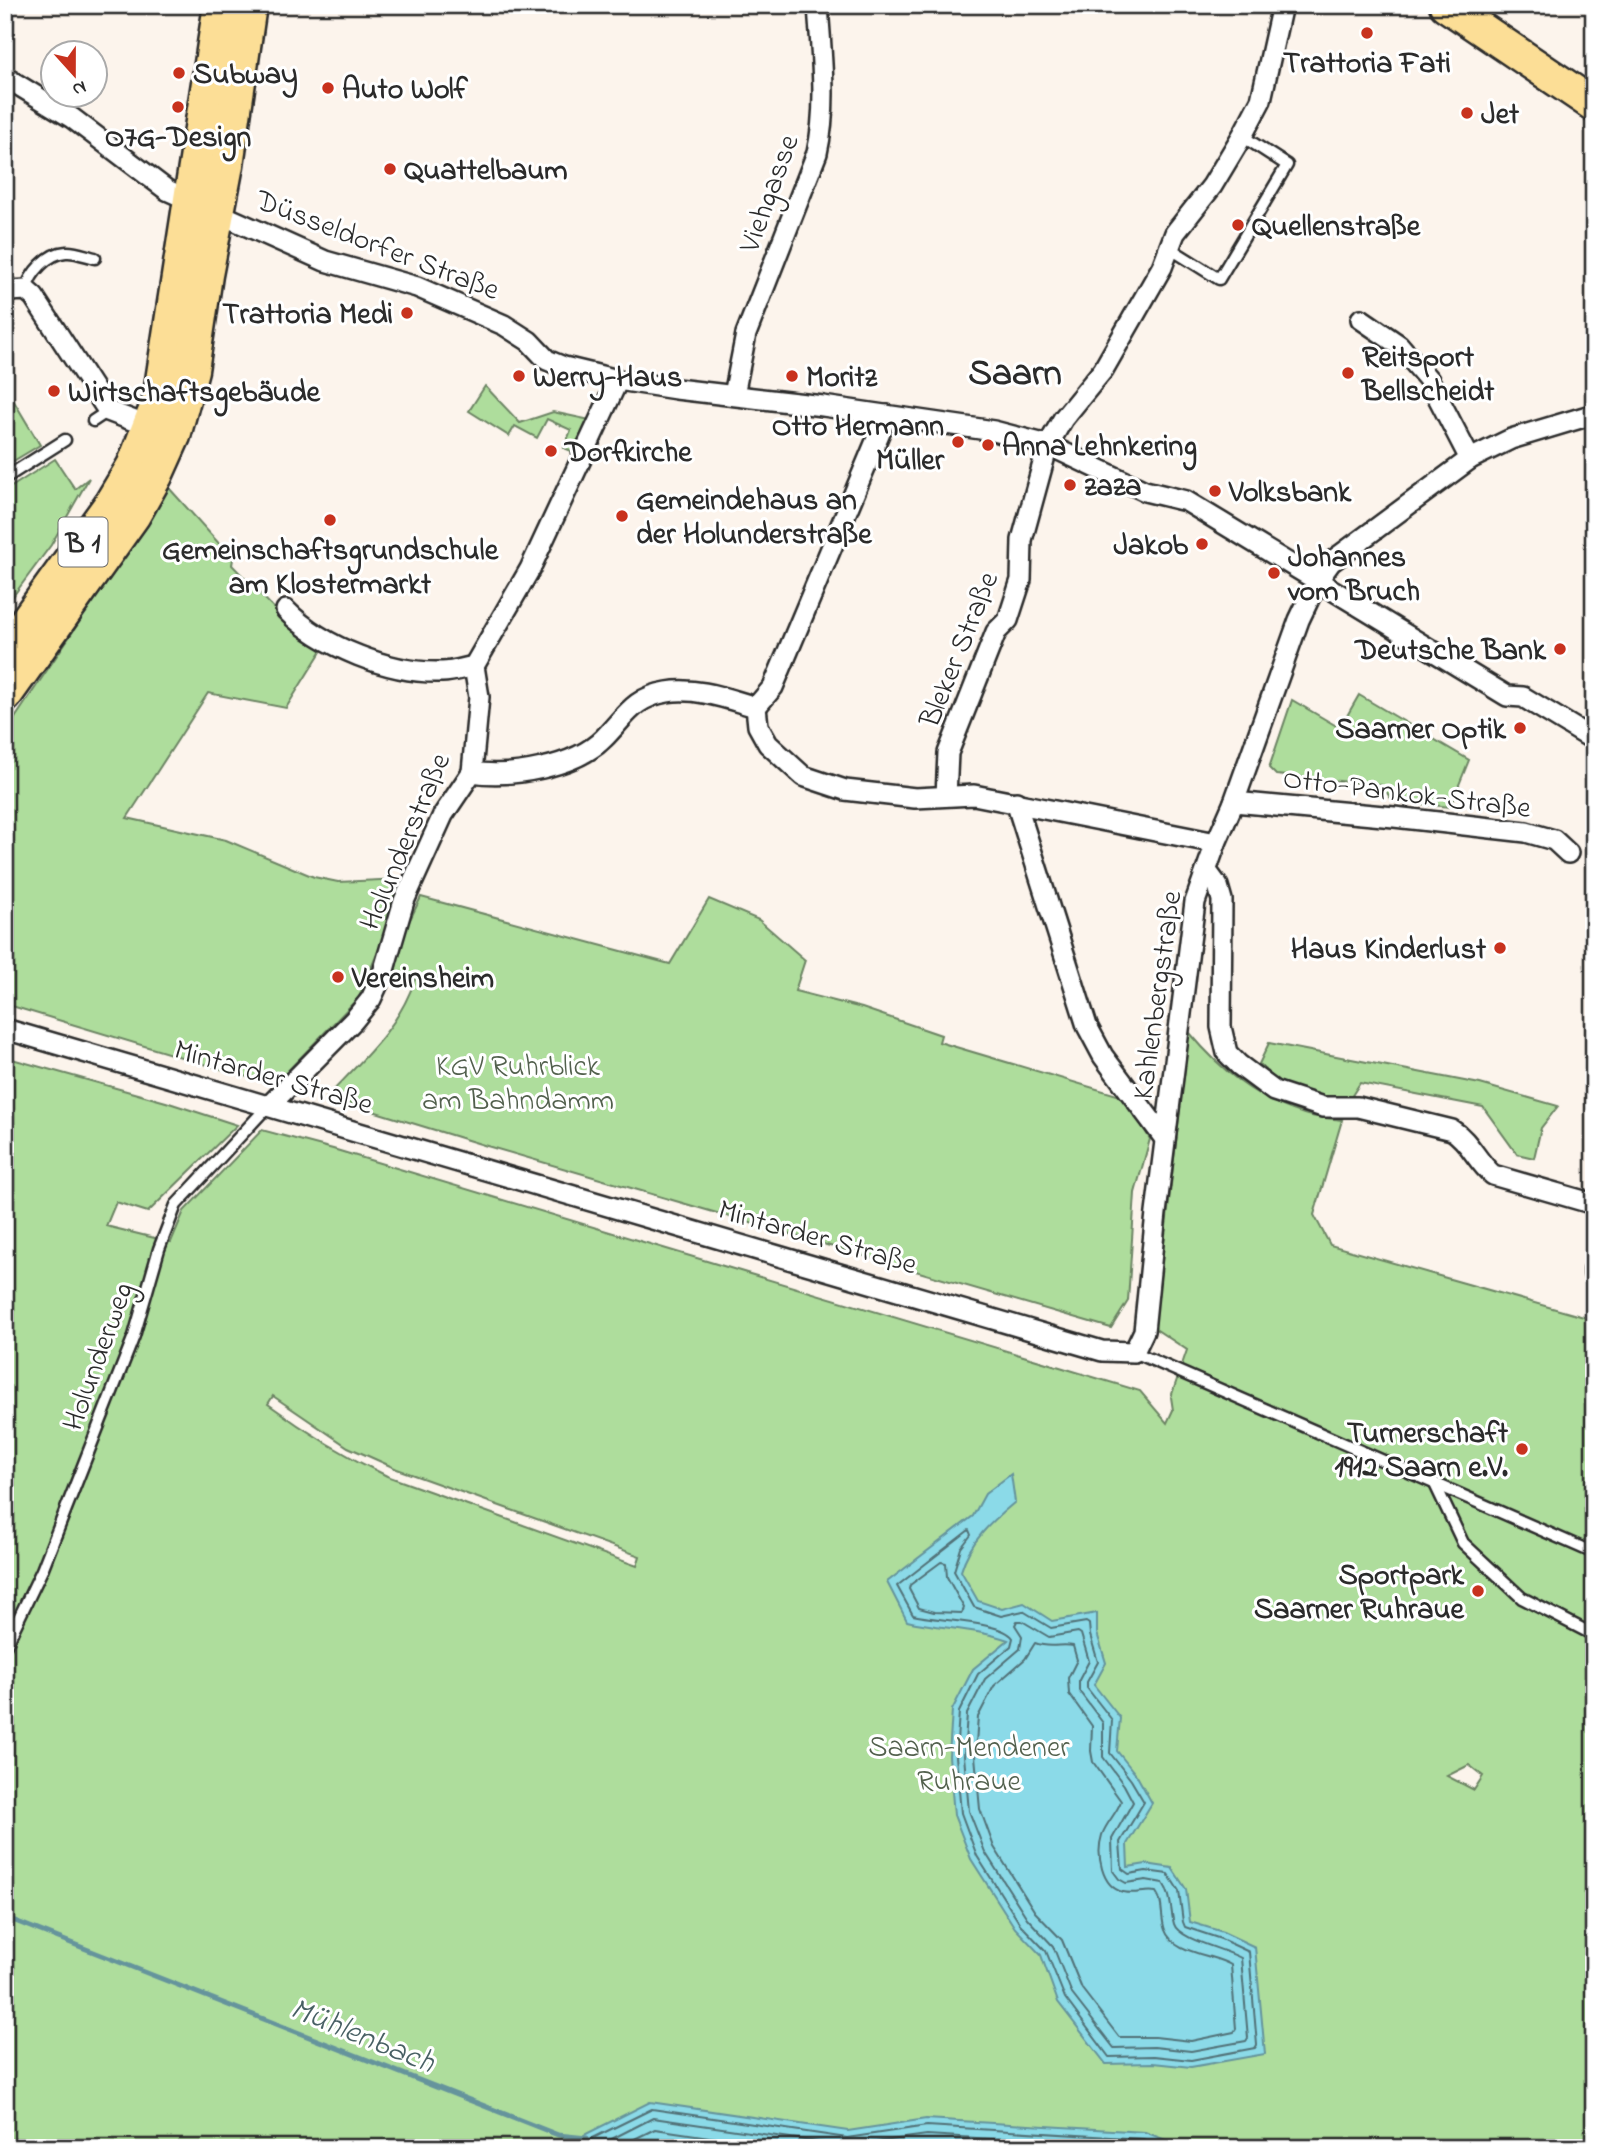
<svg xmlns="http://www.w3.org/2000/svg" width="1599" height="2153" font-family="'Indie Flower',sans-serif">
	<rect width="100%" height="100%" fill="#fcf4ec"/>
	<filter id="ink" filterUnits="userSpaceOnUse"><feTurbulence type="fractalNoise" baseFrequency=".0143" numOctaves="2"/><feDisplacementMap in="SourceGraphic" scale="14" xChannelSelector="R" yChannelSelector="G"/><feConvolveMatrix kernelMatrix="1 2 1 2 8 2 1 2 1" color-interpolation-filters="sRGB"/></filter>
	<g filter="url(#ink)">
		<g fill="#aedd9c" stroke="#6c8464" stroke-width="2" fill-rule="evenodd">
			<polygon points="485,386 520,423 553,412 590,420 576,453 564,448 571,430 547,419 537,438 515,426 509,436 469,411"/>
			<polygon points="6,388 40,445 5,466 5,389"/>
			<polygon points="55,459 75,489 89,478 51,545 5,607 5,551 9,533 5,527 5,491"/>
			<polygon points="169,488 233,559 232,565 303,638 322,650 286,708 208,693 127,818 226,840 314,877 338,882 401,879 389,925 359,997 274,1085 5,1004 5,733"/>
			<polygon points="1359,695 1469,760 1450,807 1393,801 1381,785 1276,775 1269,768 1292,700 1340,728"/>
			<path d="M421,897L670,964L709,899L759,920L805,960L795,991L862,1008L941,1035L939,1042L1124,1097L1150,1139L1135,1193L1128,1301L1111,1328L487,1146L327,1097C362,1060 399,1028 415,979L395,973L403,934Z"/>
			<path d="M1189,1032C1221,1070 1255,1099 1304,1114C1315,1118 1329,1118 1342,1120L1314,1215L1330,1245L1591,1319L1589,1330L1594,1340V2148H5V1057L166,1102L237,1125L148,1212L116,1202L106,1226L171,1242L184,1211L262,1130L333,1149L1140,1391L1167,1423L1173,1410L1171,1397L1187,1350L1154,1328ZM273,1396L348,1447L397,1469L640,1556L637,1566L387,1476C345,1456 306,1432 268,1404ZM1469,1765L1483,1776L1474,1790L1447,1776Z"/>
			<polygon points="1269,1043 1480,1084 1558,1106 1541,1128 1534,1158 1517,1154 1483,1107 1360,1083 1351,1097 1322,1098 1280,1084 1259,1064"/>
		</g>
		<g fill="#8bdae8" stroke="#65949c" stroke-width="2">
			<path d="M1011,1474L1015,1502C991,1522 970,1541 961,1571L978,1601L1002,1609L1024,1603L1052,1621L1097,1613V1633L1106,1663L1094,1685L1120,1718L1117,1751L1137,1776L1152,1803L1127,1844L1128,1867L1146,1864L1172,1868L1186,1889L1190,1922L1223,1932L1255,1947L1265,2054L1191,2067L1153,2063L1106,2064L1058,2002L1041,1955L1015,1928L971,1859L954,1815L949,1756L952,1710L973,1669L1008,1640C975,1628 941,1629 907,1621L887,1582L973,1516L985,1494Z"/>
			<polygon points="650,2102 848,2131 926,2119 1145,2132 1186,2148 588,2148 577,2146 584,2135"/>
		</g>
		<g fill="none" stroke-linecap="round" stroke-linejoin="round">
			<g stroke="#517177" stroke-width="2">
				<path d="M969,1530L971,1535L961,1548L954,1571L974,1607L1001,1616L1023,1611L1051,1628L1086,1622L1089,1624L1090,1635L1098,1662L1087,1682V1688L1112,1720L1110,1753L1131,1780L1144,1802L1120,1842L1122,1869L1129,1874L1146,1871L1168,1874L1179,1891L1183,1922L1185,1927L1221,1939L1249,1952L1257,2045L1255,2048L1191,2060L1154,2056L1109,2057L1065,1998L1046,1951L1020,1924L977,1856L961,1813L956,1756L959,1712L978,1674L1011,1646L1013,1638C1002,1621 935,1621 913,1615L897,1586Z"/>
				<polygon points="941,1562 946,1563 947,1577 964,1608 962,1613 934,1612 919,1608 909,1589 910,1585"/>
				<path d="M1017,1621H1022L1049,1637L1078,1632L1081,1634L1089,1661L1079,1680V1691L1103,1723V1757L1124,1785L1133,1802L1112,1839L1113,1871L1119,1879L1126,1883L1146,1880L1163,1883C1172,1896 1170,1909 1174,1924C1178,1939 1225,1949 1241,1958L1248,2038L1246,2041L1191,2051L1154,2047L1114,2048L1072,1994L1053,1946L1027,1918L985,1852L969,1811L964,1756L967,1714L985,1679L1020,1649L1022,1636L1015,1625Z"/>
				<path d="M1035,1643C1051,1649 1061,1643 1073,1646L1077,1660L1068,1678L1069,1694L1092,1726L1091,1751L1093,1762L1121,1801C1117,1813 1106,1823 1102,1835C1096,1854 1101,1887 1123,1892C1134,1895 1145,1890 1156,1892C1164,1903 1160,1917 1165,1930C1173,1953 1212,1954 1231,1965L1236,2029L1234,2032L1191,2041L1155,2037H1119L1082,1989L1062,1940L1035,1912L994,1847L980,1809L975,1756L978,1717L994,1686L1025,1659Z"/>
				<polyline points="584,2148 589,2140 652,2109 847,2138 927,2126 1143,2139 1167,2148"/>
				<polyline points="594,2148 653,2118 846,2146 927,2135 1143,2148"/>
				<polyline points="616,2148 655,2129 784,2148"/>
			</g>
			<polyline stroke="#65949c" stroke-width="5" points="5,1917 558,2135 587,2138"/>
			<defs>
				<g id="lane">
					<polyline points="1171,249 1219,279 1287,165 1242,136"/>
					<path d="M26,290C30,273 48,253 66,252C75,251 86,256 95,258"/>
					<polyline points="93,421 108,411"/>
					<polyline points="5,478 65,440"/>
					<polyline points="1134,1352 1594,1553"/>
					<polyline points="1435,1484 1463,1543 1522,1598 1594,1635"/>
					<polyline points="5,1647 42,1570 134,1336 159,1249 176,1205 268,1106"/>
				</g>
				<g id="street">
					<polyline points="5,77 72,118 167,190 325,261 417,287 504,325 529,341 547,360 564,367 618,380 676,389 823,406 994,431 1048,445 1145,491 1186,501 1507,696 1523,697 1594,740"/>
					<polyline points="5,294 10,291 26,290 34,297 108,411 158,430"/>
					<polyline points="1361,319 1399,345 1429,380 1470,459"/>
					<path d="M734,395L746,334L817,153C828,105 821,54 818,5"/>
					<path d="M286,610C322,647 391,674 442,672C453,672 464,668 474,666"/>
					<polyline points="756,707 758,726 768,744 803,776 845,790 915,798 974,795 1216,843"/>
					<polyline points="756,707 773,687 887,415"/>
					<path d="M472,772C510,778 576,767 604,738C625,717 634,697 667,692C697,687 728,699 756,707"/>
					<polyline points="946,796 948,753 996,632 1008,620 1021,580 1022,540 1048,445 1063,419 1103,370 1162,267 1175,233 1212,186 1242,136 1261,100 1282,5"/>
					<polyline points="1016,802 1087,1026 1103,1056 1165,1139"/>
					<polyline points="1234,802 1394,817 1526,832 1554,840 1568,853"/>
					<path d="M1207,871L1218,886L1222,900L1221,1027L1227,1053L1239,1065L1274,1091L1323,1107H1358L1452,1130C1470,1141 1476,1161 1493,1175L1594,1204"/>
					<polyline points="5,1029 1102,1351 1134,1352 1144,1331 1156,1213 1195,902 1216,843 1234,802 1299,620 1318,580 1331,562 1470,459 1511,439 1594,414"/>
					<polyline points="269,1106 354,1020 371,999 383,973 404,901 443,815 472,772 479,697 474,666 530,569 618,380"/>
					<polyline points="1594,1269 1594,1274"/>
				</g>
				<g id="primary">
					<polyline points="1446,5 1594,105"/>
					<polyline points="5,650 109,506 133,466 159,400 220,5"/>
					<polyline points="5,696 134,515 156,476 174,436 192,370 206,275 227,165 250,5"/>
				</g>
			</defs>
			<use href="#lane" stroke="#2b2b2b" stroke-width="15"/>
			<use href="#street" stroke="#2b2b2b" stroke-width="24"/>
			<use href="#primary" stroke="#2b2b2b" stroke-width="37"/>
			<use href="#lane" stroke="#fff" stroke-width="10"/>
			<use href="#street" stroke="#fff" stroke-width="19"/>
			<use href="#primary" stroke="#fcde96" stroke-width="32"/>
		</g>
	</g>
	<g fill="#c8321e" stroke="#fff" stroke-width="2.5">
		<circle cx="1367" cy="33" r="7"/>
		<circle cx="179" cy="73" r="7"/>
		<circle cx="328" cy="88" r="7"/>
		<circle cx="178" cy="107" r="7"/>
		<circle cx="1467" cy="113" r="7"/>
		<circle cx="390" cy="169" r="7"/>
		<circle cx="1238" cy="225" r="7"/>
		<circle cx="407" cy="313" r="7"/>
		<circle cx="1348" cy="373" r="7"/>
		<circle cx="519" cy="376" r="7"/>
		<circle cx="792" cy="376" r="7"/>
		<circle cx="54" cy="391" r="7"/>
		<circle cx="958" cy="442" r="7"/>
		<circle cx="988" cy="445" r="7"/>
		<circle cx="551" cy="451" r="7"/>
		<circle cx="1070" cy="485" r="7"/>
		<circle cx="1215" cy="491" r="7"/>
		<circle cx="622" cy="516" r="7"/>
		<circle cx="330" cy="520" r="7"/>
		<circle cx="1202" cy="544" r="7"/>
		<circle cx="1274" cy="573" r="7"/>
		<circle cx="1560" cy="649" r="7"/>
		<circle cx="1520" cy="728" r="7"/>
		<circle cx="1500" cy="948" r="7"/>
		<circle cx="338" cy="977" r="7"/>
		<circle cx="1522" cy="1449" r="7"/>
		<circle cx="1478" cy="1591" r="7"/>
	</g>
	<g text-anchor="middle" stroke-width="6" stroke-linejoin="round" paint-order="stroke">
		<rect fill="#fff" stroke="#6b6b6b" stroke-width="2" x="58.5" y="517.5" width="49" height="49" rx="5"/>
		<g font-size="28" font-weight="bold" fill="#2b2b2b">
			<text x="83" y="552">B 1</text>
		</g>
		<g font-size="30" font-weight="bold" fill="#2b2b2b" stroke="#fff" text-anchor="start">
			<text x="1367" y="72" text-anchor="middle">Trattoria Fati</text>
			<text x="193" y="83">Subway</text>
			<text x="342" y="98">Auto Wolf</text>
			<text x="1481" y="123">Jet</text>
			<text x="178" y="146" text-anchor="middle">O7G-Design</text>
			<text x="404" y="179">Quattelbaum</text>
			<text x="1252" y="235">Quellenstraße</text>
			<text x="393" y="323" text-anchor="end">Trattoria Medi</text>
			<text x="1362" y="366">Reitsport<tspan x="1362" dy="34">Bellscheidt</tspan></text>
			<text x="533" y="386">Werry-Haus</text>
			<text x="806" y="386">Moritz</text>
			<text x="68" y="401">Wirtschaftsgebäude</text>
			<text x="944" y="435" text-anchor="end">Otto Hermann<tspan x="944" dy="34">Müller</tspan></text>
			<text x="1002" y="455">Anna Lehnkering</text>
			<text x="565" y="461">Dorfkirche</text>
			<text x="1084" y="495">zaza</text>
			<text x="1229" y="501">Volksbank</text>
			<text x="636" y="509">Gemeindehaus an<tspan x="636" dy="34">der Holunderstraße</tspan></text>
			<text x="1188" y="554" text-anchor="end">Jakob</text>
			<text x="330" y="559" text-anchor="middle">Gemeinschaftsgrundschule<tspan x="330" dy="34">am Klostermarkt</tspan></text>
			<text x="1288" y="566">Johannes<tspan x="1288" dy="34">vom Bruch</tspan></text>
			<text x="1546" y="659" text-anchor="end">Deutsche Bank</text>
			<text x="1506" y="738" text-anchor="end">Saarner Optik</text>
			<text x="1486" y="958" text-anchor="end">Haus Kinderlust</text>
			<text x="352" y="987">Vereinsheim</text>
			<text x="1508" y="1442" text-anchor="end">Turnerschaft<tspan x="1508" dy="34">1912 Saarn e.V.</tspan></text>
			<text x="1464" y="1584" text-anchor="end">Sportpark<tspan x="1464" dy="34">Saarner Ruhraue</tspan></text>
		</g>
		<g font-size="30" fill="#2b2b2b" stroke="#fff">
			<text transform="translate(768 193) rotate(-70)" y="10">Viehgasse</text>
			<text transform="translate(378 244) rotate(21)" y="10">Düsseldorfer Straße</text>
			<text transform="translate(958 649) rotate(-68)" y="10">Bleker Straße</text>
			<text transform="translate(1407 792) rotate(7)" y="10">Otto-Pankok-Straße</text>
			<text transform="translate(404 841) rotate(-67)" y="10">Holunderstraße</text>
			<text transform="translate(1156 995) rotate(-82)" y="10">Kahlenbergstraße</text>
			<text transform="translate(274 1076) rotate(16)" y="10">Mintarder Straße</text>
			<text transform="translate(818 1236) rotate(16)" y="10">Mintarder Straße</text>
			<text transform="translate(97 1356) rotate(-70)" y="10">Holunderweg</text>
		</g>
		<g font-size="30" fill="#52604d" stroke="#fff">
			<text x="518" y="1075">KGV Ruhrblick<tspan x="518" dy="34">am Bahndamm</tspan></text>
			<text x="969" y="1756">Saarn-Mendener<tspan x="969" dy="34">Ruhraue</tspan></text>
		</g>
		<g font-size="32" font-style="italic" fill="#486064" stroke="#fff">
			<text transform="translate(363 2034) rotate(22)" y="11">Mühlenbach</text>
		</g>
		<g font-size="37" font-weight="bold" fill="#2b2b2b" stroke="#fff">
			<text x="1015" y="384">Saarn</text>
		</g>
	</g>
	<rect width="1599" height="2153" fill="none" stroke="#fff" stroke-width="28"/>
	<rect x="14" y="14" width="1571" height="2125" fill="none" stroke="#2b2b2b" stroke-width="2.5" filter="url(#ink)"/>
	<g transform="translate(74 74) rotate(159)"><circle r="33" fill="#ffffff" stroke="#aaaaaa" stroke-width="2"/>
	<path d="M0-5L12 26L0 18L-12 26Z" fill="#c8321e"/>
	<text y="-10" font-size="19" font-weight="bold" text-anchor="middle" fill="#2b2b2b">N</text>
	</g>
</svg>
